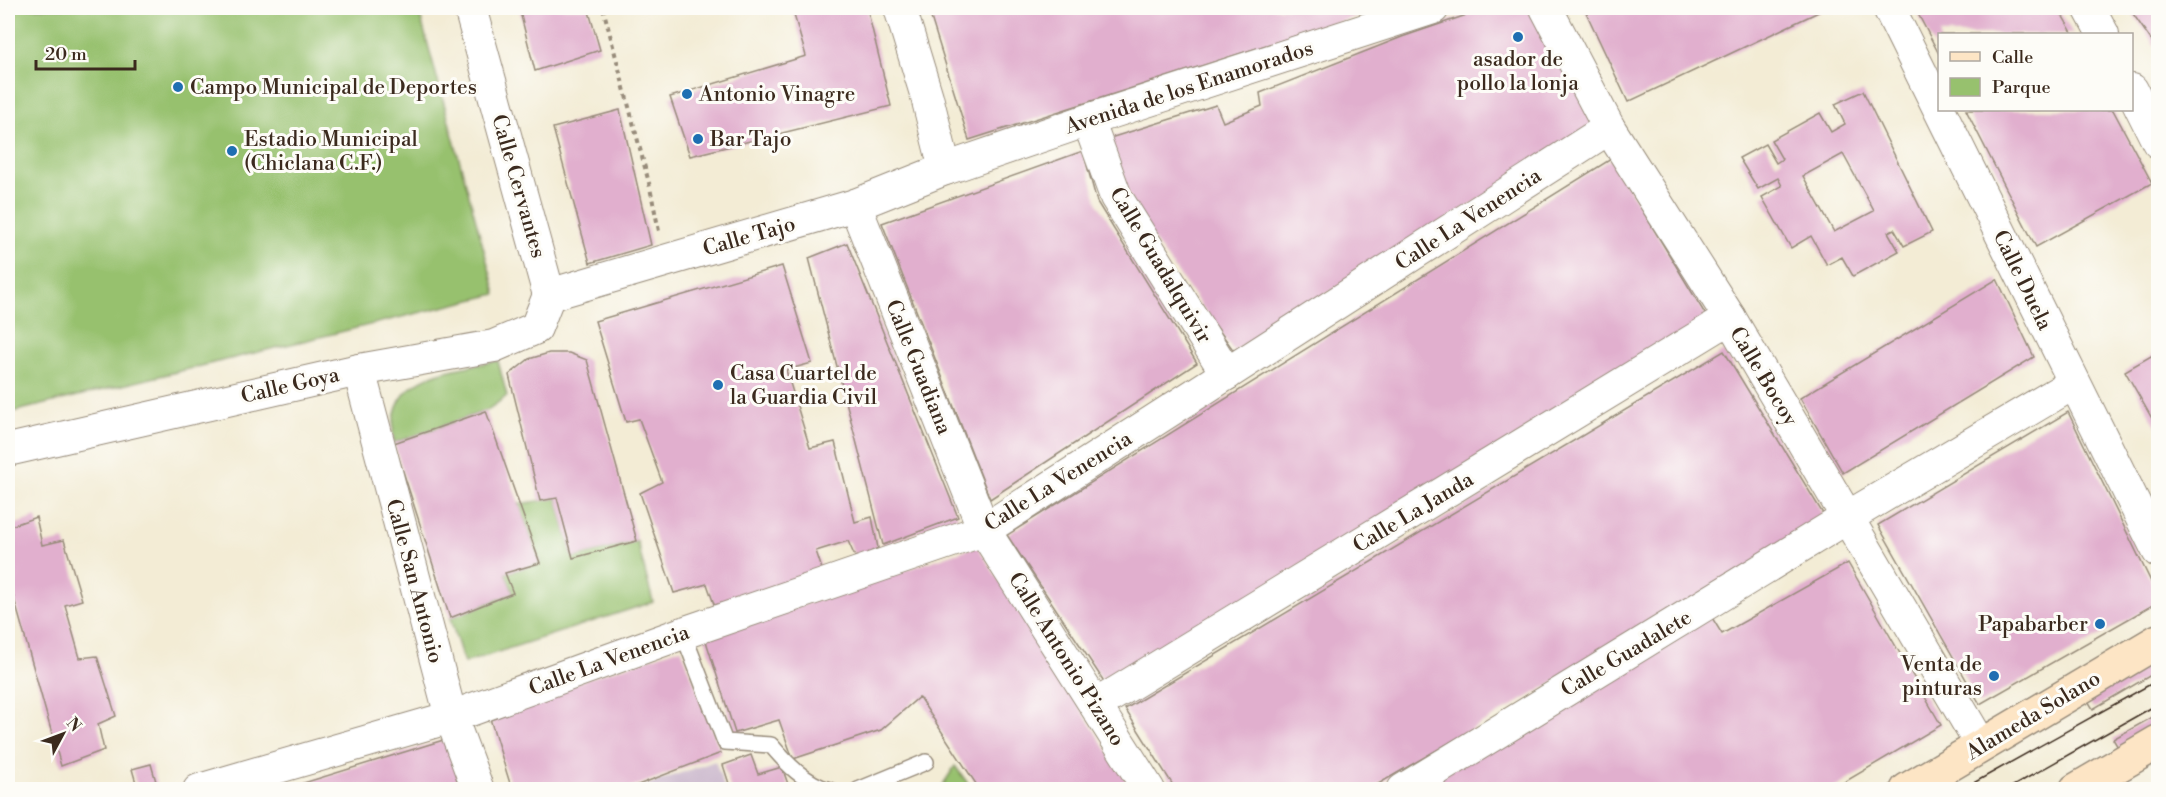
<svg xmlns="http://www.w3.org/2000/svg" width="2166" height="797" font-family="'Libre Bodoni',serif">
	<rect width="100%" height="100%" fill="#fdfcf7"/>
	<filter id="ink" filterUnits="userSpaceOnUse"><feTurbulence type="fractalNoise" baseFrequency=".0167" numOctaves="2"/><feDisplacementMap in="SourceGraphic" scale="12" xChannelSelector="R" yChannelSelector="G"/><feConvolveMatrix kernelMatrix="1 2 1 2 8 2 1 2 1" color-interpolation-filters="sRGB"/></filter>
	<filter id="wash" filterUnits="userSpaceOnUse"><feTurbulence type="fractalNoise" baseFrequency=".008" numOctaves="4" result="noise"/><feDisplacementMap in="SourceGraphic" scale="24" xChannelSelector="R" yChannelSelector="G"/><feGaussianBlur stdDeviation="1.35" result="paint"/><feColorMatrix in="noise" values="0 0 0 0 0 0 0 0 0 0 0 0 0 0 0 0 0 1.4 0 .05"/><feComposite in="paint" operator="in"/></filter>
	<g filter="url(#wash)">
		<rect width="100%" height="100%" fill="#f3ecd5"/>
		<polygon fill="#cfbdd0" points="715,761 725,789 635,789"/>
		<g fill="#97c16e" stroke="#697646" stroke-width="1.5">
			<polygon points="8,8 418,8 496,294 8,413"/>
			<path d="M498,361L507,396L486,411L394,443C385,373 446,371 498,361Z"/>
			<polygon points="557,498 573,558 637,541 653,602 464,663 450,618 513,593 505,573 540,563 519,504"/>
			<polygon points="955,766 972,789 940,789"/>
		</g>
		<g id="blocks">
			<g fill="#e1afce" fill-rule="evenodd">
				<polygon points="519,8 588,8 600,50 535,71"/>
				<polygon points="792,8 867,8 891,106 690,156 670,97 806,56"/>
				<polygon points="928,8 1383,8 969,140"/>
				<polygon points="1487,8 1534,8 1596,128 1234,351 1136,215 1110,138 1216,105 1223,122 1262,106 1260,93 1402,37"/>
				<polygon points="1584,8 1827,8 1628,102"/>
				<polygon points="1915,8 2058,8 2073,34 1940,34 1940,56"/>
				<polygon points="2129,8 2158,8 2158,50"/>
				<path d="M1863,91L1932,232L1904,246L1894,229L1888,232L1899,251L1853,276L1842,257L1827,265L1811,236L1791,248L1762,197L1782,186L1778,178L1758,189L1739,158L1765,144L1776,163L1782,159L1771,140L1820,113L1831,132L1845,124L1835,104ZM1843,154L1874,211L1834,232L1803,176Z"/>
				<polygon points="620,110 651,245 590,263 553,128"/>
				<polygon points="1966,110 2113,110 2152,183 2036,247"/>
				<polygon points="1083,151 1097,202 1197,363 990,499 882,223"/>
				<polygon points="1611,159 1710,322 1105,683 1007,535"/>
				<polygon points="847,243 958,517 883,545 809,258"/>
				<polygon points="782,266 812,363 786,370 810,448 835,442 855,522 872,517 878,548 856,559 848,541 816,551 823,572 715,607 707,584 674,593 640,493 662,482 639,419 626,422 595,321"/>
				<polygon points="1997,279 2034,357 1843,473 1800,398"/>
				<polygon points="1724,351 1828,522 1368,790 1176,790 1125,709"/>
				<polygon points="2158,352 2158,429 2125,371"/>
				<polygon points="549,353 569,353 587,360 637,541 573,558 557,498 540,501 509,375 529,359"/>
				<polygon points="486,411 540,563 505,573 513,593 450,618 394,443"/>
				<polygon points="2068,412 2158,596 2158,602 1980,704 1878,525"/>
				<polygon points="36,517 42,545 64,540 82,600 65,605 80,658 97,656 116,716 98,724 104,750 61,766 8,577 8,527"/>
				<polygon points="977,546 1132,790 980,790 919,697 881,730 793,759 779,720 735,733 705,638"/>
				<polygon points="1848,563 1941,725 1831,790 1412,790 1711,616 1722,634"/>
				<polygon points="681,648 721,753 625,790 512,790 488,712"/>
				<polygon points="2152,661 2158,671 2093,709 2087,699"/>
				<polygon points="2158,714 2158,727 2119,749 2113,739"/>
				<polygon points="450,738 468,790 284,790 284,789"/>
				<polygon points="751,755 758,774 782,767 790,790 731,790 723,765"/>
				<polygon points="151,764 157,785 138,790 132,769"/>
				<polygon points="2158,780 2158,790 2142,790"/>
			</g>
		</g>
	</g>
	<g filter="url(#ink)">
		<use href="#blocks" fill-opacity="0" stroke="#978b7a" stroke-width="1.5"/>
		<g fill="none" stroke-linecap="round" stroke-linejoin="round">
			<defs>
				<g id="lane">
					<path d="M683,633L725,742L771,745C786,763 805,783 829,790"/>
					<polyline points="858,790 926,762"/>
				</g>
				<g id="street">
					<polyline points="470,8 549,295"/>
					<polyline points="900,8 927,97 945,169"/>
					<polyline points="1546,8 1609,128 1730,318 1981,745"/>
					<polyline points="1889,8 2158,551"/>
					<polyline points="2089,8 2103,34"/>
					<polyline points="2132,90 2158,142"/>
					<polyline points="1088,120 1116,197 1227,374"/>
					<polyline points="855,205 984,530 1149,790"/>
					<polyline points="549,295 855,205 945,169 1088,120 1433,8"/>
					<polyline points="359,370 451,717 478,790"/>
					<polyline points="8,450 359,370 494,346 536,328 549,295"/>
					<polyline points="1096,705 1730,318"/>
					<polyline points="199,790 451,717 683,633 984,530 1609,128"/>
					<polyline points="1403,790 1848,517 2074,383"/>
				</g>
				<g id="secondary">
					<polyline points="1907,790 2158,641"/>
					<polyline points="2076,790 2158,742"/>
				</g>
			</defs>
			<use href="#lane" stroke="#978b7a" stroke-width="18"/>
			<use href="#street" stroke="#978b7a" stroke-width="34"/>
			<use href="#secondary" stroke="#978b7a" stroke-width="36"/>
			<polyline stroke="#978b7a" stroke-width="4" stroke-dasharray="4.5 4.5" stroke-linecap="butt" points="603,8 649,183 659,231"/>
			<use href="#lane" stroke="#fff" stroke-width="15"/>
			<use href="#street" stroke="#fff" stroke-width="32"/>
			<use href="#secondary" stroke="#fde5c5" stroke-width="33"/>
			<g stroke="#3b2a1e" stroke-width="1.5">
				<polyline points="1961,790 2158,680"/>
				<polyline points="2006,790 2158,704"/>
			</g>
		</g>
	</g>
	<g fill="#1f6fb2" stroke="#fdfcf7" stroke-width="2">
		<circle cx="1518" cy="37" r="6"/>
		<circle cx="178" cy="87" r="6"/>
		<circle cx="687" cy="94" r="6"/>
		<circle cx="698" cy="139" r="6"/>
		<circle cx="232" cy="151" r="6"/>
		<circle cx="718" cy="385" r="6"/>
		<circle cx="2100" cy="624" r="6"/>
		<circle cx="1994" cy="676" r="6"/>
	</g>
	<g text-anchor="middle" stroke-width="6" stroke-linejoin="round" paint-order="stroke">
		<g font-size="21" fill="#3b2a1e" stroke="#fdfcf7" text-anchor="start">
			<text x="1518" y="66" text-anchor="middle">asador de<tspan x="1518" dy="24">pollo la lonja</tspan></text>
			<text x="190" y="94">Campo Municipal de Deportes</text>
			<text x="699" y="101">Antonio Vinagre</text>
			<text x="244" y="146">Estadio Municipal<tspan x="244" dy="24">(Chiclana C.F.)</tspan></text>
			<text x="710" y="146">Bar Tajo</text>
			<text x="730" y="380">Casa Cuartel de<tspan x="730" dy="24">la Guardia Civil</tspan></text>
			<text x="2088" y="631" text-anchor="end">Papabarber</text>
			<text x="1982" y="671" text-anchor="end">Venta de<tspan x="1982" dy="24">pinturas</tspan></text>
		</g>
		<g font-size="21" fill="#3b2a1e" stroke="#fdfcf7">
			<text transform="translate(1189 87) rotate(-18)" y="7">Avenida de los Enamorados</text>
			<text transform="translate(519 186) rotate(74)" y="7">Calle Cervantes</text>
			<text transform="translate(1468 219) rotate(-33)" y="7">Calle La Venencia</text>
			<text transform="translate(749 236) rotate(-16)" y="7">Calle Tajo</text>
			<text transform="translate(1161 265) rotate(59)" y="7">Calle Guadalquivir</text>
			<text transform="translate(2023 280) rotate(64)" y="7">Calle Duela</text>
			<text transform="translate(919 367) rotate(68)" y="7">Calle Guadiana</text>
			<text transform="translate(1764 376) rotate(59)" y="7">Calle Bocoy</text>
			<text transform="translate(290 385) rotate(-13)" y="7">Calle Goya</text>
			<text transform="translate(1058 481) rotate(-32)" y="7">Calle La Venencia</text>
			<text transform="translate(1413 512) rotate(-31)" y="7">Calle La Janda</text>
			<text transform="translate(415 581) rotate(75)" y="7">Calle San Antonio</text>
			<text transform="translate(1626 653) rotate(-31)" y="7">Calle Guadalete</text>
			<text transform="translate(1067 659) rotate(58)" y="7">Calle Antonio Pizano</text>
			<text transform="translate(609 660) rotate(-20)" y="7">Calle La Venencia</text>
			<text transform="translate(2033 715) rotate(-31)" y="7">Alameda Solano</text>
		</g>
	</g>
	<rect width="2166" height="797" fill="none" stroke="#fdfcf7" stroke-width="30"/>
	<rect x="1938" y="33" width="195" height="78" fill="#fdfcf7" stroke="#afa8a0" stroke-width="1.5"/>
	<rect x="1950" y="52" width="30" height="9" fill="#fde5c5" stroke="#afa8a0" stroke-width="1.5"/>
	<text x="1992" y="63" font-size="18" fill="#3b2a1e">Calle</text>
	<rect x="1950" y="78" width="30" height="18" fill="#97c16e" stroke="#afa8a0" stroke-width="1.5"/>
	<text x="1992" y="93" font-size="18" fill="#3b2a1e">Parque</text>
	<g transform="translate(63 734) rotate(49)" stroke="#fdfcf7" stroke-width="4.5" paint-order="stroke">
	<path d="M0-4.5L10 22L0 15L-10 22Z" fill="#3b2a1e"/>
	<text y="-9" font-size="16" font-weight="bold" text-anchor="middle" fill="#3b2a1e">N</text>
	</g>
	<path d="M36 60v9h99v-9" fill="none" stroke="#3b2a1e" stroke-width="3"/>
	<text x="45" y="60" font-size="18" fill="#3b2a1e" stroke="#fdfcf7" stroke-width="4.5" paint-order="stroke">20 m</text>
</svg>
